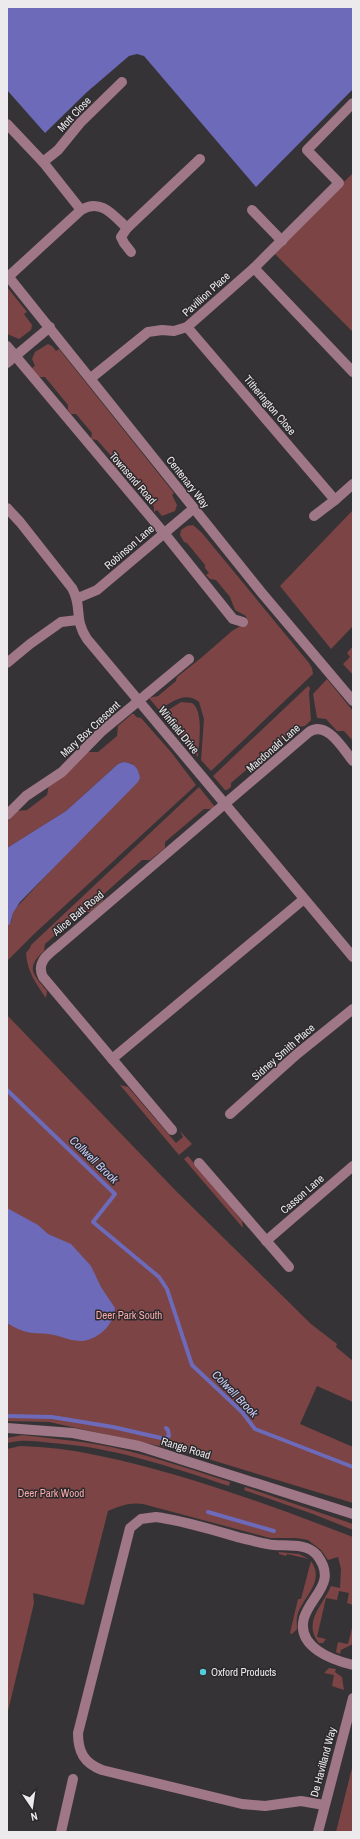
<svg xmlns="http://www.w3.org/2000/svg" width="360" height="1839" font-family="'Archivo Narrow',sans-serif">
	<rect width="100%" height="100%" fill="#363336"/>
	<g fill="#7c4444">
		<polygon points="353,173 353,332 273,252"/>
		<polygon points="7,287 27,312 24,314 32,325 31,330 19,339 7,334"/>
		<polygon points="48,344 52,346 56,351 59,349 174,493 172,495 177,505 175,511 162,516 157,510 154,512 154,507 123,469 117,469 113,463 113,458 97,440 91,439 92,433 76,414 71,414 68,410 68,405 45,377 39,377 32,368 35,366 32,359 35,352"/>
		<polygon points="353,510 353,626 331,649 280,586"/>
		<path d="M193,525L202,533L309,663L312,668L313,674L211,771L201,760L204,719L199,702C185,691 172,702 159,710L149,698L158,696L176,681L177,677L201,658L232,631L247,622L246,616L235,610L230,597L216,580L210,579L206,575L209,573L205,568V565L187,543L184,542L180,535L181,530L187,526Z"/>
		<polygon points="353,646 353,675 343,664 350,657 347,653"/>
		<polygon points="327,679 353,711 353,741 344,731 337,731 326,719 317,718 313,694"/>
		<polygon points="308,686 310,688 309,693 311,720 305,726 298,727 269,750 268,759 260,758 231,783 231,787 227,790 225,790 213,776"/>
		<path d="M181,702L192,703C204,711 199,743 198,757L162,714Z"/>
		<polygon points="132,714 134,714 136,717 141,718 171,752 196,785 34,934 7,961 7,926 11,922 13,913 16,908 65,855 133,764 123,762 118,764 66,811 7,848 7,822 17,811 27,810 47,795 49,785 87,752 98,752 117,736 118,726"/>
		<path d="M199,787L215,807L212,809H204L165,842V848L150,860H142L104,894L103,901L90,912H82L45,944L44,951C25,968 33,974 47,991L46,998C36,984 27,971 26,953L30,948L31,945Z"/>
		<polygon points="7,1015 177,1192 311,1324 337,1344 336,1347 353,1361 353,1402 317,1386 300,1424 353,1447 353,1503 182,1451 49,1422 7,1421"/>
		<polygon points="120,1085 128,1087 176,1143 183,1137 180,1131 192,1144 179,1155"/>
		<polygon points="188,1156 242,1221 243,1228 184,1159"/>
		<path d="M22,1435C46,1438 71,1440 95,1444C141,1452 186,1468 230,1482L229,1486C171,1467 113,1447 52,1443C35,1441 24,1439 7,1443V1438Z"/>
		<path d="M20,1446C72,1447 122,1460 172,1474C234,1492 293,1514 353,1537V1605L347,1603L349,1593L339,1591L337,1600L326,1598L317,1637L326,1639L323,1643H319C302,1622 323,1605 331,1586L340,1588L341,1569L338,1557L328,1560L321,1550L308,1540L296,1538H270L143,1504C130,1502 120,1506 108,1511L84,1605L33,1593L34,1603L7,1715V1449Z"/>
		<polygon points="245,1487 353,1524 353,1530 313,1514 244,1490"/>
		<polygon points="279,1552 299,1554 309,1559 287,1554 286,1556 279,1554"/>
		<path d="M311,1561C325,1581 305,1595 298,1613C296,1619 297,1624 297,1629L292,1634L290,1633L298,1599H301Z"/>
		<polygon points="353,1624 353,1644 341,1650 340,1654 336,1652 338,1642 348,1644"/>
		<polygon points="329,1668 336,1669 335,1672 342,1677 344,1690 332,1686 334,1675 324,1673"/>
		<polygon points="353,1764 353,1832 336,1832"/>
	</g>
	<g fill="#6c6ab9">
		<polygon points="7,7 353,7 353,89 256,187 144,56 137,54 129,56 87,92 45,133 7,90"/>
		<path d="M123,762C134,763 138,767 140,778L138,782L20,902L13,913L10,924L7,926V848L66,811L118,764Z"/>
		<path d="M7,1208L38,1225L48,1234L71,1244L91,1266L101,1287L115,1308C114,1325 98,1340 81,1341C71,1341 63,1337 54,1335C47,1333 39,1334 33,1333C23,1332 15,1328 7,1323Z"/>
	</g>
	<g fill="none" stroke-linecap="round" stroke-linejoin="round">
		<g stroke="#6c6ab9" stroke-width="4">
			<polyline points="7,1090 115,1194 93,1222 159,1277 167,1289 192,1365 242,1412 255,1429 353,1467"/>
			<polyline points="7,1416 52,1417 113,1427 161,1438 166,1438 169,1436 168,1430 166,1428"/>
			<polyline points="208,1512 274,1531"/>
		</g>
		<g stroke="#a07786" stroke-width="10">
			<polyline points="7,124 43,162 81,210"/>
			<polyline points="43,162 58,150 80,123 122,82"/>
			<polyline points="252,210 282,241"/>
			<polyline points="127,228 121,237 124,243 131,252"/>
			<polyline points="254,268 353,372"/>
			<polyline points="7,275 261,592 353,701"/>
			<path d="M8,277L81,210C101,198 113,215 127,228L200,159"/>
			<polyline points="187,327 335,500 314,516"/>
			<polyline points="7,346 164,533 233,619 243,622"/>
			<polyline points="7,363 50,327"/>
			<polyline points="91,378 148,332 162,330 174,331 187,327 254,268 339,183 307,150 353,103"/>
			<polyline points="335,500 353,484"/>
			<path d="M7,508L20,522L72,588C83,607 73,618 87,639L353,957"/>
			<polyline points="78,598 97,590 193,509"/>
			<polyline points="7,663 30,644 61,622 78,620"/>
			<polyline points="7,815 26,796 62,772 101,732 189,659"/>
			<polyline points="112,1059 304,899"/>
			<polyline points="230,1114 297,1054 353,1009"/>
			<path d="M172,1130L43,977C36,963 47,955 57,947L309,732C327,720 343,749 353,761"/>
			<polyline points="199,1163 289,1267"/>
			<polyline points="266,1241 353,1166"/>
			<polyline points="7,1428 73,1433 139,1446 353,1514"/>
			<path d="M324,1805L301,1801L265,1806L242,1804L102,1770C84,1763 78,1752 78,1733L130,1528L141,1519L156,1517C185,1521 213,1530 241,1538C252,1540 263,1544 274,1545C287,1546 307,1543 317,1555C338,1583 311,1595 304,1618C296,1647 332,1660 353,1665"/>
			<polyline points="61,1832 73,1779"/>
			<polyline points="318,1832 353,1698"/>
		</g>
	</g>
	<circle fill="#54cadd" stroke="#2c292c" stroke-width="1.5" cx="203" cy="1672" r="4"/>
	<g text-anchor="middle" stroke-width="3" stroke-linejoin="round" paint-order="stroke">
		<g font-size="11" fill="#eceaec" stroke="#2c292c">
			<text transform="translate(74 114) rotate(-47)" y="4">Mott Close</text>
			<text transform="translate(206 294) rotate(-42)" y="4">Pavillion Place</text>
			<text transform="translate(270 405) rotate(50)" y="4">Titherington Close</text>
			<text transform="translate(133 478) rotate(49)" y="4">Townsend Road</text>
			<text transform="translate(188 482) rotate(52)" y="4">Centenary Way</text>
			<text transform="translate(129 547) rotate(-41)" y="4">Robinson Lane</text>
			<text transform="translate(90 729) rotate(-43)" y="4">Mary Box Crescent</text>
			<text transform="translate(179 730) rotate(51)" y="4">Winfield Drive</text>
			<text transform="translate(273 748) rotate(-41)" y="4">Macdonald Lane</text>
			<text transform="translate(78 913) rotate(-40)" y="4">Alice Batt Road</text>
			<text transform="translate(283 1052) rotate(-41)" y="4">Sidney Smith Place</text>
			<text transform="translate(302 1194) rotate(-41)" y="4">Casson Lane</text>
			<text transform="translate(186 1448) rotate(17)" y="4">Range Road</text>
			<text transform="translate(323 1762) rotate(-75)" y="4">De Havilland Way</text>
		</g>
		<g font-size="11" fill="#f7aaa9" stroke="#2c292c">
			<text x="129" y="1319">Deer Park South</text>
			<text x="51" y="1497">Deer Park Wood</text>
		</g>
		<g font-size="11" fill="#eceaec" stroke="#2c292c" text-anchor="start">
			<text x="211" y="1676">Oxford Products</text>
		</g>
		<g font-size="12" font-style="italic" fill="#cbcdf9" stroke="#2c292c">
			<text transform="translate(94 1160) rotate(44)" y="4">Collwell Brook</text>
			<text transform="translate(235 1394) rotate(46)" y="4">Colwell Brook</text>
		</g>
	</g>
	<rect width="360" height="1839" fill="none" stroke="#eceaec" stroke-width="16"/>
	<g transform="translate(32 1807) rotate(167)" stroke="#2c292c" stroke-width="3" paint-order="stroke">
	<path d="M0-3L7 15L0 10L-7 15Z" fill="#eceaec"/>
	<text y="-6" font-size="11" font-weight="bold" text-anchor="middle" fill="#eceaec">N</text>
	</g>
</svg>
